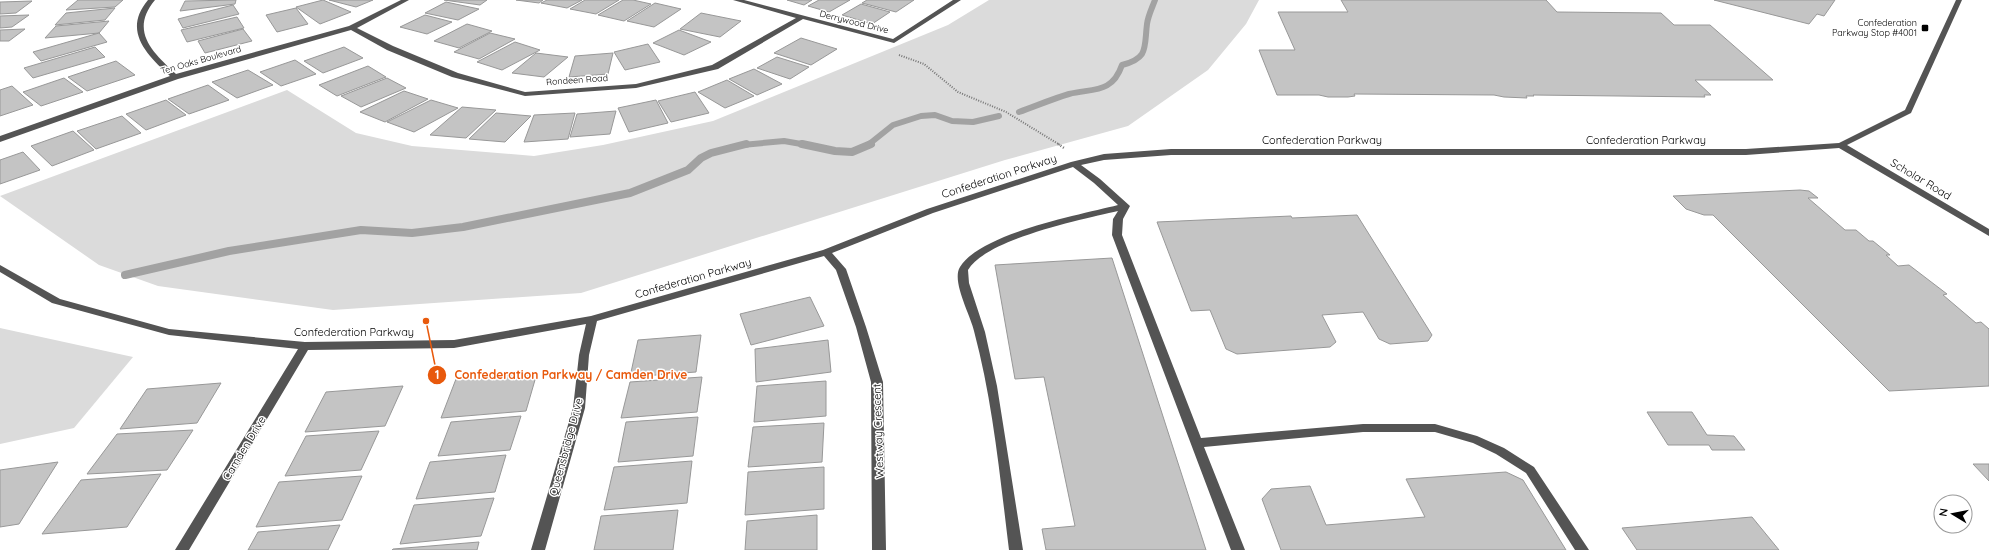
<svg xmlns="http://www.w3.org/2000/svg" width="1989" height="550" font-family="Quicksand,sans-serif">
	<rect width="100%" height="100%" fill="#fff"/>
	<g fill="#dbdbdb">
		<polygon points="989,0 1259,0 1246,24 1208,70 1128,126 1005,160 581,293 333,310 158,286 99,265 0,196 287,90 356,133 412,146 534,156 603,145 713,121 948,25"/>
		<polygon points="0,328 133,357 74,428 0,444"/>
	</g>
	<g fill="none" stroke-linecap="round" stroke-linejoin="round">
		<g stroke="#a2a2a2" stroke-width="6">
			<path d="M1019,112C1036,106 1052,99 1069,94C1093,88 1112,94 1122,65C1149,58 1144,48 1147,24C1148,16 1152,8 1155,0"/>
			<polyline points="742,145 784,141 807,145"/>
			<polyline points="868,145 893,125 921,116 935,115 952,121 973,122 999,116"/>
		</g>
		<g stroke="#a2a2a2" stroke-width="8">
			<polyline points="802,144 835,151 852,152 871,144"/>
			<polyline points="125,275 229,251 361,230 412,233 463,227 630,193 688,170 701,158 711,153 746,144"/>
		</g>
	</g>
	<g fill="#c4c4c4" stroke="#989898">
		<polygon points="78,0 123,0 115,7 66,10"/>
		<polygon points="236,0 235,4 180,11 185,1"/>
		<polygon points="323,0 351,12 320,24 296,7"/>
		<polygon points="329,0 373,0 356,7"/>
		<polygon points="444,0 487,0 480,5"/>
		<polygon points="516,0 543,0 539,3"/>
		<polygon points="547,0 582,0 567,8 541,3"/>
		<polygon points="585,0 619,0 596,14 570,9"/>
		<polygon points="623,0 633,0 651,4 624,21 598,15"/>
		<polygon points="787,0 812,0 804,5"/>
		<polygon points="819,0 850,0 829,12 808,6"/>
		<polygon points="867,0 914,0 896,12 862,3"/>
		<polygon points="1341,0 1546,0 1557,12 1661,13 1674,25 1710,25 1773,80 1695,80 1711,95 1704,95 1705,97 1533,95 1534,96 1526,96 1527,98 1504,97 1494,95 1354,94 1355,96 1348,97 1328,97 1319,95 1277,95 1259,50 1295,50 1278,12 1348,12"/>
		<polygon points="1714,0 1835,0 1824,16 1817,14 1809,24"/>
		<polygon points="32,1 16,13 0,14 0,2"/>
		<polygon points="446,2 479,9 458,20 425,13"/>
		<polygon points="655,3 681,9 654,27 627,21"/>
		<polygon points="861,4 890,12 872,24 842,15"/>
		<polygon points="233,5 239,14 183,28 178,19"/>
		<polygon points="115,8 105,20 55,25 66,13"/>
		<polygon points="296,8 308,24 277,32 266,15"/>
		<polygon points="701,13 741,21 720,37 680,29"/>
		<polygon points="29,15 12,27 0,28 0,16"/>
		<polygon points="425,15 452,22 427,34 400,27"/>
		<polygon points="237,17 244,28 187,42 181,30"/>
		<polygon points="109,21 99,33 45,38 56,26"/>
		<polygon points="467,24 492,31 459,48 434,41"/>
		<polygon points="25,29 9,41 0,41 0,30"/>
		<polygon points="243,29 252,41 205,53 198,41"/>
		<polygon points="679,30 711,42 684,55 653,43"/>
		<polygon points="99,33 107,42 41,61 33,52"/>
		<polygon points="490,33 515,39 479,59 454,52"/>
		<polygon points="801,38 837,49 811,65 774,53"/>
		<polygon points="515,42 540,50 502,70 477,62"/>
		<polygon points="648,44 660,62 625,70 614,52"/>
		<polygon points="95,47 105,57 33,78 24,68"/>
		<polygon points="344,47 363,58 323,73 304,61"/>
		<polygon points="536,53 568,57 544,77 512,73"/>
		<polygon points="613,53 608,74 569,77 575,56"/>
		<polygon points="777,57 809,67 790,79 757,68"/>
		<polygon points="295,60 316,74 281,86 260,72"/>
		<polygon points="116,61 135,75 87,91 68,77"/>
		<polygon points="368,66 386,77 337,96 319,85"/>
		<polygon points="754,69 782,84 757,95 729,79"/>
		<polygon points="248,70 273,85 237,98 212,82"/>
		<polygon points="64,78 83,92 41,106 23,92"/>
		<polygon points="387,78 406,88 361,107 341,96"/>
		<polygon points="727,80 754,96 725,108 698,92"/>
		<polygon points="208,85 229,100 189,114 168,99"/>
		<polygon points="12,86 33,105 0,116 0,90"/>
		<polygon points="404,91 428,99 385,122 360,112"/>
		<polygon points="695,92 709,113 671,122 658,101"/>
		<polygon points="166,100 186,115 146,130 126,114"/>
		<polygon points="431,100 458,108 414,132 387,122"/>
		<polygon points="656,100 668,123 629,132 618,108"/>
		<polygon points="462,107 496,110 466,138 430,135"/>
		<polygon points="616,111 610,134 570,137 577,114"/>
		<polygon points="496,113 531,116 505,142 469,139"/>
		<polygon points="575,113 568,139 524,142 534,115"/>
		<polygon points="122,116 141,133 96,149 77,131"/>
		<polygon points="73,131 94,150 52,166 31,146"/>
		<polygon points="23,152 40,170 0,184 0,160"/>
		<polygon points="1800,190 1809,191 1818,198 1808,198 1845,230 1856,230 1869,241 1873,241 1890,255 1886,255 1898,266 1909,265 1947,294 1943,295 1976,323 1981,322 1989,329 1989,386 1889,391 1713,215 1704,215 1686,209 1673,196"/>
		<polygon points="1357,215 1432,335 1428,341 1390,344 1379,339 1363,312 1322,315 1336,342 1330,347 1237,354 1226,349 1210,310 1191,311 1157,222 1291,216 1292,218"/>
		<polygon points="1112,258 1206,550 1046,550 1042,529 1075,526 1044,377 1015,379 995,265"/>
		<polygon points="810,297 824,326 751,345 740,314"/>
		<polygon points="701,335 696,372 630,377 638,340"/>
		<polygon points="828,340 831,372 756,382 755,349"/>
		<polygon points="537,373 526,411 441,418 456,379"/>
		<polygon points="702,377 697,412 621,418 630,382"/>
		<polygon points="826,381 826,416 754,422 757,386"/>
		<polygon points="221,383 197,423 120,429 147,389"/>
		<polygon points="403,386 385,426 305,432 326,392"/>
		<polygon points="1647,412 1692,412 1707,435 1734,436 1745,450 1712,450 1709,445 1668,445"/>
		<polygon points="521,416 510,450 438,456 451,422"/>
		<polygon points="698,417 693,456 618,462 626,422"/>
		<polygon points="824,423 822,462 748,467 753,427"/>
		<polygon points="193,430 167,470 87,474 117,434"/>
		<polygon points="379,431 361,470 285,476 306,436"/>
		<polygon points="506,455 495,492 416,499 430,462"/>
		<polygon points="692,461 687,503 604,510 614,467"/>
		<polygon points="58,462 19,524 0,527 0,470"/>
		<polygon points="1973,464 1989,464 1989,481"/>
		<polygon points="824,467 824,509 745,515 748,472"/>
		<polygon points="1506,472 1523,480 1566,550 1281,550 1262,499 1271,489 1310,486 1326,525 1425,517 1406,479"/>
		<polygon points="161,474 127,527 42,534 81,480"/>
		<polygon points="362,476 342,520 256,527 279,482"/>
		<polygon points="494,498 481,536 400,544 414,505"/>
		<polygon points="678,510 673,550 594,550 601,516"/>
		<polygon points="817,515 817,550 745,550 747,521"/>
		<polygon points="1752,517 1779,550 1637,550 1622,528"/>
		<polygon points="340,525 328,550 248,550 258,532"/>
		<polygon points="479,542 477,550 392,550 393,549"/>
	</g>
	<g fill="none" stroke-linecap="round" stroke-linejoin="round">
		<polyline stroke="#767676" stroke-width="2" stroke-dasharray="1 1.5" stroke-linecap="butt" points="899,55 924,64 958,92 1006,112 1060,145"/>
		<polyline stroke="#767676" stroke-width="2.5" stroke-dasharray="1 2" stroke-linecap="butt" points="1058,144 1064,148"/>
		<g fill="#545454" fill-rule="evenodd">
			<path d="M148,0H155C129,31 153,53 176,74L349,26L401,0H409L357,28L393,46L458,73L525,92L636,84L712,65L796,18L733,0H744L893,39L953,0H961L894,43L803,19L718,69L636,88L525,96L452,77L387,50L351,30L178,79L0,142V136L170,76C147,55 122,31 148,0Z"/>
			<path d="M1956,0H1962L1911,113L1847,145L1989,229V236L1839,148L1746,155H1171L1104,160L1081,165L1100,179L1130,206L1123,219L1122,235L1201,438L1363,424H1435L1477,436L1504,448L1534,467L1589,550H1575L1526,473L1496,454L1473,443L1435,432H1363L1204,447L1245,550H1231L1112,235L1113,219L1118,211C1083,219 986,239 968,270L969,283L985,332L997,386L1023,550H1009C1000,477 993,402 974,331C971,316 951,281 960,267C981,233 1079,215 1118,205L1094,183L1073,167L933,213L832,253L846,269L866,327L883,382L886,550H872L871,382L856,327L836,270L824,256L597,321L589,355L585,408L545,550H531L573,408L579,355L586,324L454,348L308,350L189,550H175L298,349L169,335L52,303L0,272V265L60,299L169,329L305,342L454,340L591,316L823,250L927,209L1071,162L1104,154L1171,149H1746L1839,143L1905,110Z"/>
		</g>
	</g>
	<rect fill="#000" stroke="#fff" stroke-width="1.5" x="1921" y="24" width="8" height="8" rx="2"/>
	<g text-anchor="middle" stroke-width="3" stroke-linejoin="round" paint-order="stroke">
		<g font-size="9" fill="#000" stroke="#fff">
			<text transform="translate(854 22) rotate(14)" y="3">Derrywood Drive</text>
			<text transform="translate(201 60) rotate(-16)" y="3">Ten Oaks Boulevard</text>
			<text transform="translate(577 80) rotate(-4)" y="3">Rondeen Road</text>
		</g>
		<g font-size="9" fill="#000" stroke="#fff" text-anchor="end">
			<text x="1917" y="26">Confederation<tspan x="1917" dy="10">Parkway Stop #4001</tspan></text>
		</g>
		<g font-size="11" fill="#000" stroke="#fff">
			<text x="1322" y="144">Confederation Parkway</text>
			<text x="1646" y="144">Confederation Parkway</text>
			<text transform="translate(999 176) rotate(-18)" y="4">Confederation Parkway</text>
			<text transform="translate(1921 179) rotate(31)" y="4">Scholar Road</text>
			<text transform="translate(693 278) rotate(-16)" y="4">Confederation Parkway</text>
			<text x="354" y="336">Confederation Parkway</text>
			<text transform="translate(878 431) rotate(-92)" y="4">Westway Crescent</text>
			<text transform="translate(566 447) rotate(-75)" y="4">Queensbridge Drive</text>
			<text transform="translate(244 448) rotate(-59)" y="4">Camden Drive</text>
		</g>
	</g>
	<path fill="none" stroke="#e8590c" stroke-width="1.5" d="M426 321L437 375"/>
	<g fill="#e8590c" stroke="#fff" stroke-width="1.5">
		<circle cx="426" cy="321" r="4"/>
		<circle cx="437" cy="375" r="10"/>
	</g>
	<g font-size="12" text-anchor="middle" font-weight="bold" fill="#fff">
		<text x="437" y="379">1</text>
	</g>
	<g font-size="12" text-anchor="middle" font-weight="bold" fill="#e8590c" stroke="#fff" stroke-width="3" stroke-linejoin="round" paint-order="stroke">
		<text x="571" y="379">Confederation Parkway / Camden Drive</text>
	</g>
	<g transform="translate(1953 514) rotate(280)"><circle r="19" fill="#ffffff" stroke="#999999"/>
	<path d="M0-3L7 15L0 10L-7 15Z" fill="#000000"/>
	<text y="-6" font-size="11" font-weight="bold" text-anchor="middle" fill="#000000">N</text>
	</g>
</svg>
